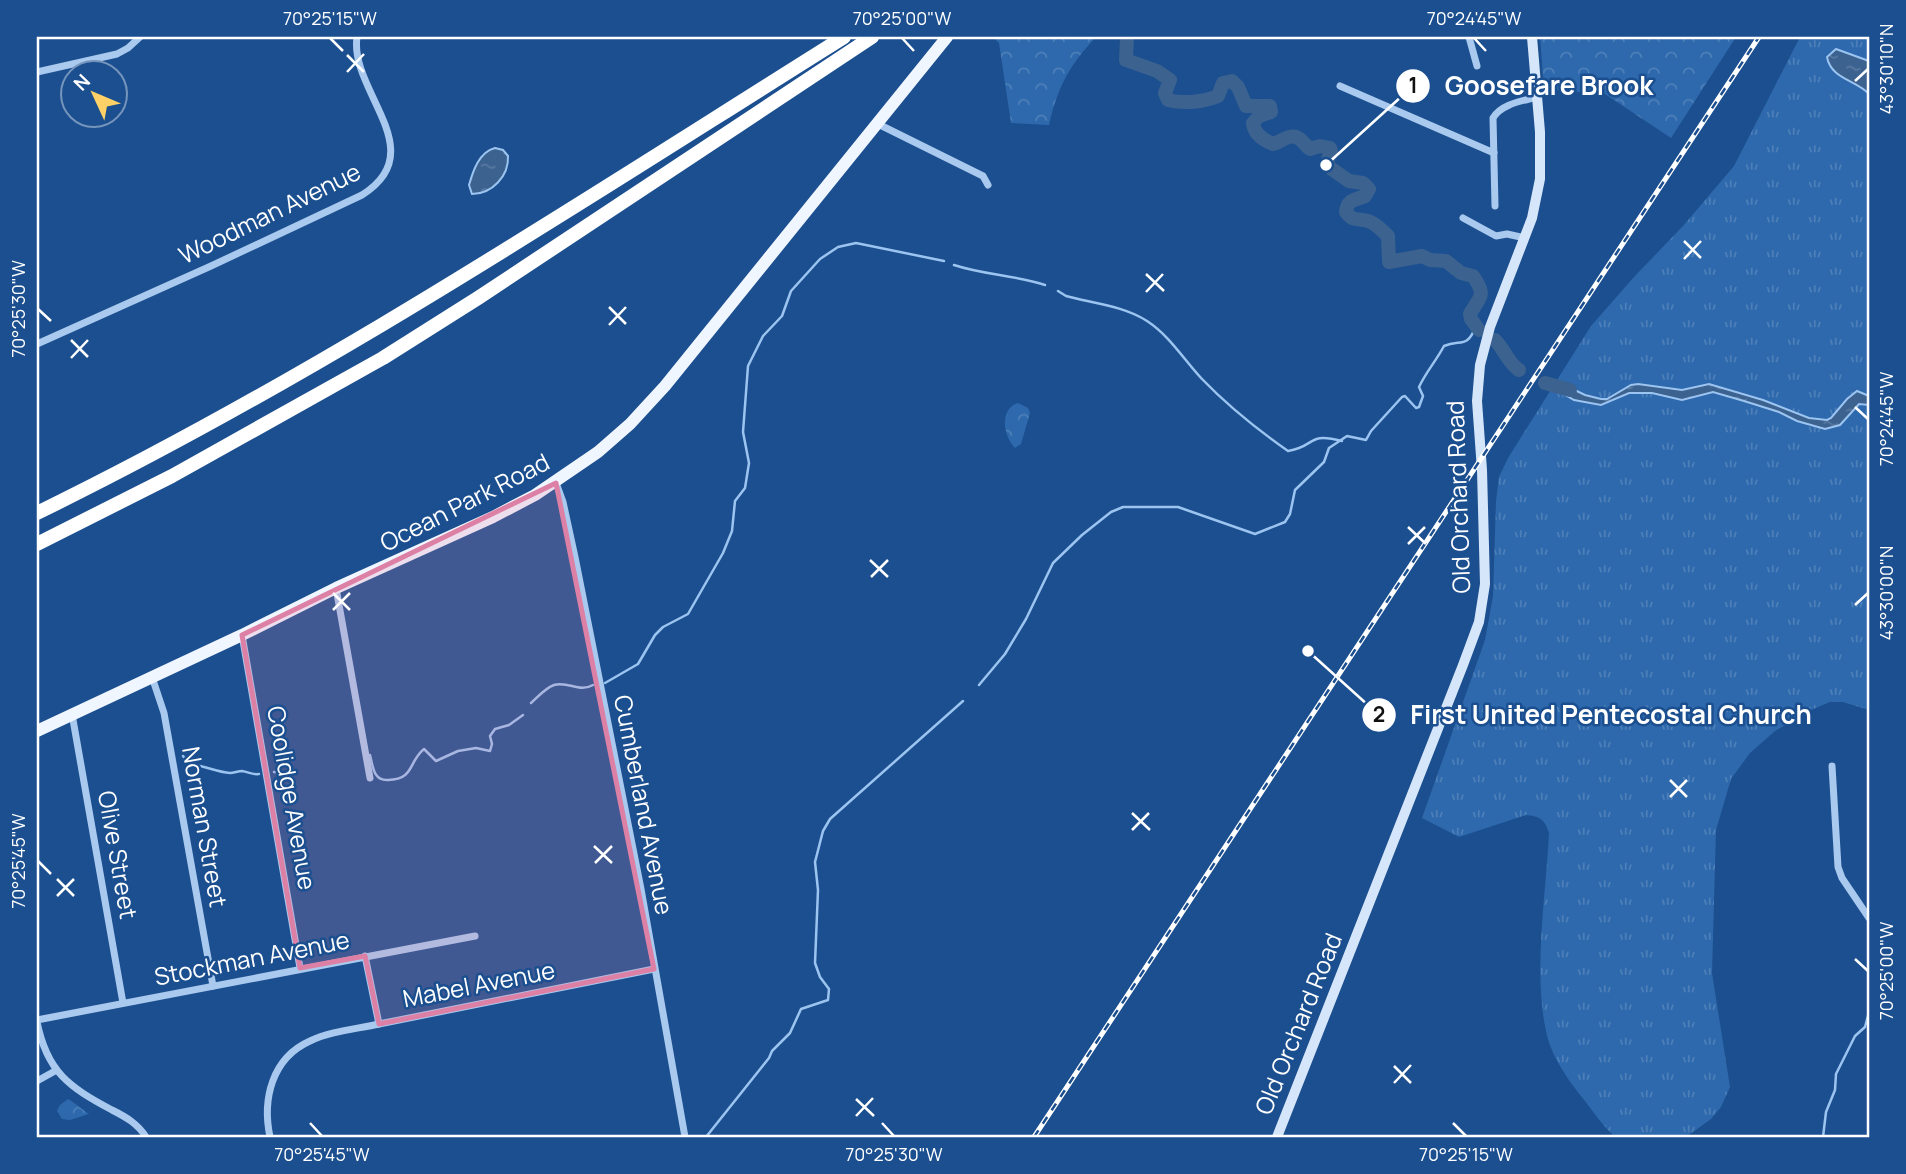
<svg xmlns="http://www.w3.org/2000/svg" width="1906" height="1174" font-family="Manrope,sans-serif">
	<defs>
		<pattern id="grass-tufts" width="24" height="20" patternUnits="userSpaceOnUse" patternTransform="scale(1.75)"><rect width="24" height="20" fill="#2e69ad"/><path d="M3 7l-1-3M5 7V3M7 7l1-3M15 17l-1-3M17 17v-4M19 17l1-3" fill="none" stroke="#4d80b9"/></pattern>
		<pattern id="forest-crowns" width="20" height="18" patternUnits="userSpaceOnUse" patternTransform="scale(1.75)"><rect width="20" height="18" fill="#2e69ad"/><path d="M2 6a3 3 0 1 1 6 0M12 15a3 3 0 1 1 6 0" fill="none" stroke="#4d80b9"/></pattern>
		<pattern id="water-ripples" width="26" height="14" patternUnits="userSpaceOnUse" patternTransform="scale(1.75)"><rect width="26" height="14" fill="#3c6290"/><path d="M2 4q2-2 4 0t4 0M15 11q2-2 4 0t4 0" fill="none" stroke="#597aa1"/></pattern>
	</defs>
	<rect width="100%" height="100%" fill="#1b4f8f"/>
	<path fill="url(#grass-tufts)" d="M1800,37H1869V710L1843,702H1830L1811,710L1775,731L1750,753L1731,779L1716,830L1712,973L1730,1087L1721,1107L1711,1119L1686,1137H1616C1604,1128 1595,1114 1585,1101C1569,1081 1551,1057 1546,1031C1533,971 1546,895 1549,833C1545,820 1540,816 1526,815L1459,837L1422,818L1485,640L1493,596L1496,501L1499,477L1508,458L1591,326L1634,277L1683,226L1734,166Z"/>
	<g fill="url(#forest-crowns)">
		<path d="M993,37H1096C1069,66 1058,86 1049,125L1011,123L999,43Z"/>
		<polygon points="1540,37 1736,37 1671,138 1605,94 1544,89"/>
		<path d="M1018,403L1028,408L1030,413L1021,444L1015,448C1003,436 999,409 1018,403Z"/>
		<polygon points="68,1099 70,1100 89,1114 70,1120 62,1119 57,1111 60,1105"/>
	</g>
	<g fill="url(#water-ripples)" stroke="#9cc4f0" stroke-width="2">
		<path d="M1836,49L1869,61V94C1856,80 1831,79 1827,57Z"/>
		<path d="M495,148L503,150L508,156C509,176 492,194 472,194L469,185C473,171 479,152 495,148Z"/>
		<polygon points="1556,381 1585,395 1601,399 1607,399 1631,385 1638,384 1682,390 1709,384 1763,400 1809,418 1827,420 1831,418 1847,399 1857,391 1869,396 1869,405 1859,404 1840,425 1825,429 1797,421 1779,412 1744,401 1713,392 1682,400 1652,393 1629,393 1601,405 1574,400 1552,387"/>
	</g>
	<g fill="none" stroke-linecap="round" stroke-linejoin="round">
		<g stroke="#9cc4f0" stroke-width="2.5">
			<path d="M954,265C984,275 1015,275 1045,285"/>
			<path d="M1058,291L1066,296C1092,303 1124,306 1147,321C1170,336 1184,360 1202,379C1228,406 1258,430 1288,451C1317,446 1306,432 1342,441"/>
			<polyline points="605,683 638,664 655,635 663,627 688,614 723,553 732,531 735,501 745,488 749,463 743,432 748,366 763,336 782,316 791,291 820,259 838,247 856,243 944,261"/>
			<path d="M979,685L1005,654L1026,619L1053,563L1082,535L1111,512L1123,507H1178L1255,534L1285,522L1290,514L1295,490L1324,462L1329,448L1347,436L1366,440L1371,431L1402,397L1405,396L1416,408L1419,407L1423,396L1419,387C1426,372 1436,361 1444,346C1461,339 1467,349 1476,326"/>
			<path d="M531,703C537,698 545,688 554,685C569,681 579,693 593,685"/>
			<path d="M370,755C373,766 373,781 388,780C415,779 408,762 424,749L436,761L458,751L476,748L490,751L492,744L490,736L495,729L509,725L523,715"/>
			<path d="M183,756L189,764C203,765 216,772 230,773C234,773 238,771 242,771C249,772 251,775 259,774"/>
			<polyline points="274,772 282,772"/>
			<polyline points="706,1137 769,1058 772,1051 790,1033 801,1009 828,1000 829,989 820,977 815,963 818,890 815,862 823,831 830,819 963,701"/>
			<polyline points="1823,1137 1826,1112 1835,1090 1836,1074 1855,1036 1865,1027 1869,1012"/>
		</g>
		<g stroke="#3c6290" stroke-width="14">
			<path d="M1127,37L1126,60L1157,71L1170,80L1165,93L1168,100C1184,104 1203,102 1218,96L1223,83L1232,81L1238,87L1246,106H1270L1271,112L1259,116L1253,123C1254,134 1263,140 1273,144C1282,142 1291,131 1301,140C1304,143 1306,146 1310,149L1320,146L1330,148L1331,151L1326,165L1349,181L1363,183L1369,189L1365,196C1356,200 1347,199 1346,212C1353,222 1357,218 1368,221C1376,223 1382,231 1388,236L1389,262L1422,256L1430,260L1446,261L1461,273L1473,276C1487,296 1480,296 1470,314L1471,319L1479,330"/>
			<path d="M1495,340C1505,350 1508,363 1519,370"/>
			<polyline points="1545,383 1570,390"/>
		</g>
		<g stroke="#a9c9ee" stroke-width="7">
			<polyline points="1469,37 1477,66"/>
			<polyline points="37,72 117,54 128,48 140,37"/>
			<polyline points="1340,86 1494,153"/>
			<polyline points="876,123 983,176 988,185"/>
			<path d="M1495,206L1493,118C1501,104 1522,101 1537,97"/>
			<polyline points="1463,218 1496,236 1507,234 1525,238"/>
			<path d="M37,344L211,266L362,195C433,151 349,91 357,37"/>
			<polyline points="556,483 563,502 575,557 641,889 685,1137"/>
			<polyline points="336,588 370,778"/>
			<polyline points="242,635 300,968"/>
			<polyline points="152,677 164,713 213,986"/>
			<polyline points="72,714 123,1003"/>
			<polyline points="1832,766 1838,867 1842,878 1869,918"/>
			<polyline points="365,956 379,1024 654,969"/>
			<polyline points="37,1020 475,936"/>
			<path d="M37,1022C47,1072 69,1087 112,1110C126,1117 138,1124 146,1137"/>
			<polyline points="37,1081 55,1071"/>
			<path d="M270,1137C262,1099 272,1058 310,1041C331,1031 357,1029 379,1024"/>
		</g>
		<polyline stroke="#d6e6fa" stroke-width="10" points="1277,1137 1463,665 1479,622 1485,584 1482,470 1477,401 1480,365 1490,327 1532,218 1540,179 1540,132 1532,37"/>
		<polyline stroke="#f0f6ff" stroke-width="12" points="37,731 242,635 336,588 493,517 535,495 598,452 630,424 665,386 947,37"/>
		<g stroke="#fff" stroke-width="14">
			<path d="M37,513C318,376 579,203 844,37"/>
			<polyline points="37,544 172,476 383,358 478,298 872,37"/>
		</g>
		<defs>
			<polyline id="rail" points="1034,1137 1759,37"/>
		</defs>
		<use href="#rail" stroke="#fff" stroke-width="5"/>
		<use href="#rail" stroke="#1b4f8f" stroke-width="2.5" stroke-dasharray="8" stroke-linecap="butt"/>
	</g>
	<path fill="#dd80a5" fill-opacity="0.2" stroke="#dd80a5" stroke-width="5" stroke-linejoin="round" d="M556,483L654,969L379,1024L365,956L300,968L242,635Z"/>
	<path fill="none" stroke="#fff" stroke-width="2.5" d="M330,38L343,51M902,38L914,51M1474,38L1486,51M347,55L364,72M347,72L364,54M1855,81L1868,69M1684,241L1701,258M1684,259L1701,241M1146,274L1164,291M1146,292L1163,274M609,307L626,324M38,309L51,321M609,325L626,307M71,340L88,357M71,358L88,340M1855,407L1868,419M1408,527L1426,544M1408,544L1425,527M870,560L888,577M871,577L888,560M333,593L350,610M1855,605L1868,593M333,610L350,593M1670,780L1687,797M1670,797L1687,780M1132,813L1150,830M1132,830L1149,813M594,846L612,863M38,861L51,874M595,863L612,846M57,879L74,896M57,896L74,879M1855,959L1868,971M1394,1066L1411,1083M1394,1083L1411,1065M856,1099L874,1116M856,1116L873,1098M310,1123L322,1136M882,1123L894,1136M1453,1123L1466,1136"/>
	<g text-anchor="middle" stroke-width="5" stroke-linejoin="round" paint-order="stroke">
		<g font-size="24" fill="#fff" stroke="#1b4f8f">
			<text transform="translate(270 214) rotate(-26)" y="8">Woodman Avenue</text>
			<text transform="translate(1459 497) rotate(-92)" y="8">Old Orchard Road</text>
			<text transform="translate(465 503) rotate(-27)" y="8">Ocean Park Road</text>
			<text transform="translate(291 798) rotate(80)" y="8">Coolidge Avenue</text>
			<text transform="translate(643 805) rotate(79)" y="8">Cumberland Avenue</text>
			<text transform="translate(204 827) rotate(80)" y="8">Norman Street</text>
			<text transform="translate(117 855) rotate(80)" y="8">Olive Street</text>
			<text transform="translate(252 959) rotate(-11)" y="8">Stockman Avenue</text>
			<text transform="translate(479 985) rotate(-11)" y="8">Mabel Avenue</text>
			<text transform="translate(1299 1024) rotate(-68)" y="8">Old Orchard Road</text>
		</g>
	</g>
	<path fill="none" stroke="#fff" stroke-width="2.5" d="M1326 165L1413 86M1308 651L1379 715"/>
	<g fill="#fff" stroke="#1b4f8f" stroke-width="2.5">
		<circle cx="1326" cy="165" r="7"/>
		<circle cx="1308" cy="651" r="7"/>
		<circle cx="1413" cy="86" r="18"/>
		<circle cx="1379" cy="715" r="18"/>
	</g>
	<g font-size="21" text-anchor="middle" font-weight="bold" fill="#111">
		<text x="1413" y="93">1</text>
		<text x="1379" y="722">2</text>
	</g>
	<g font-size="26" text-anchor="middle" font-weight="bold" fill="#fff" stroke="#1b4f8f" stroke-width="5" stroke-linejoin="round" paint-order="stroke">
		<text x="1549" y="95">Goosefare Brook</text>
		<text x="1611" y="724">First United Pentecostal Church</text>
	</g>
	<rect width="1906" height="1174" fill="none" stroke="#1b4f8f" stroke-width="77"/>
	<g transform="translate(94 94) rotate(314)"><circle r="33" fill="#1b4f8f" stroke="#7695bc" stroke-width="2"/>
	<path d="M0-5L12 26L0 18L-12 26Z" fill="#ffd166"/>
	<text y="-10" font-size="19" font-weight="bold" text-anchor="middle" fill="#ffffff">N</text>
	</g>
	<rect x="38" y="38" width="1830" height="1098" fill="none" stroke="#fff" stroke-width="2.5"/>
	<g font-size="18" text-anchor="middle" fill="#fff">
		<text x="330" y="25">70°25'15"W</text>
		<text x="902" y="25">70°25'00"W</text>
		<text x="1474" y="25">70°24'45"W</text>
		<text transform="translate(1887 69) rotate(-90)" y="6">43°30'10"N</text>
		<text transform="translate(19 309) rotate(-90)" y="6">70°25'30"W</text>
		<text transform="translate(1887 419) rotate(-90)" y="6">70°24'45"W</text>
		<text transform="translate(1887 593) rotate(-90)" y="6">43°30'00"N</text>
		<text transform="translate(19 861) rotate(-90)" y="6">70°25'45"W</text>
		<text transform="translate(1887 971) rotate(-90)" y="6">70°25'00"W</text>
		<text x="322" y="1161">70°25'45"W</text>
		<text x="894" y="1161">70°25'30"W</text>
		<text x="1466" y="1161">70°25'15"W</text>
	</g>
</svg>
